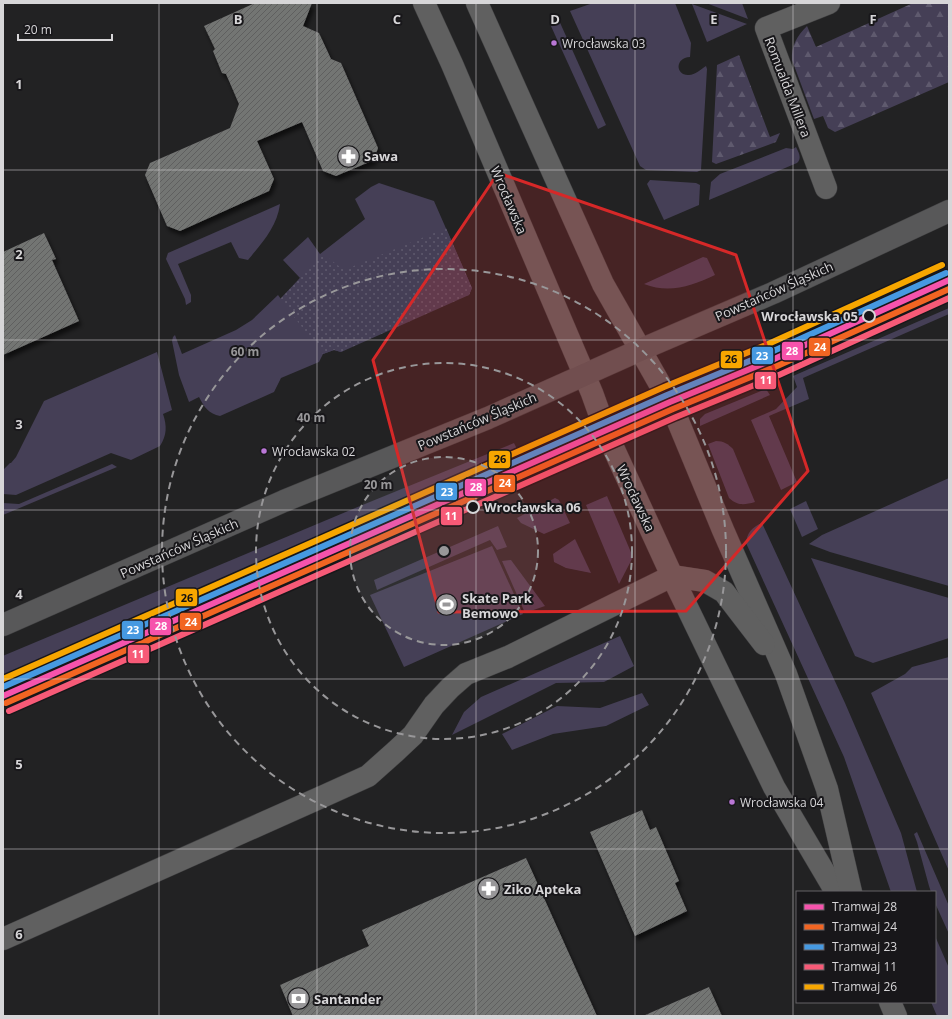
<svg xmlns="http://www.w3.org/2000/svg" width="952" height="1019" font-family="'Open Sans',sans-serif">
	<defs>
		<pattern id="forest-firs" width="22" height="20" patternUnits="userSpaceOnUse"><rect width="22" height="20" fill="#453f56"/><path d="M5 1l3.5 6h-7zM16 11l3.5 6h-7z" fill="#5f5a6e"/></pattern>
		<pattern id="park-dots" width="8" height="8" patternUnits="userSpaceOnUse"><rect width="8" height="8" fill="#453f56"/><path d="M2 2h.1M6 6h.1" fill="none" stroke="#5f5a6e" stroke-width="1.8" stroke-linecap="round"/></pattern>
		<pattern id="building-hatch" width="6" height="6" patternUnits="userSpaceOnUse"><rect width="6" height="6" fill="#737473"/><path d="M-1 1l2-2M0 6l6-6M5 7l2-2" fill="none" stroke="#5f5f5f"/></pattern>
		<filter id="shadow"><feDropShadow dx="2.5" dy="4.5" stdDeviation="2" flood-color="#0009"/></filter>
	</defs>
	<rect width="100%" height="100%" fill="#222223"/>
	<g fill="#453f56">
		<path d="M593,3H675L691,43L690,57C674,58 676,76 689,75C695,75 701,69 706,66L707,69L701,170L697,172L646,170L640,166L570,11Z"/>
		<polygon points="706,3 742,3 748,19"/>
		<polygon points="692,4 747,24 707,42"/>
		<polygon points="557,16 606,125 598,129 550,24"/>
		<path d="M796,147C799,153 802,158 797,163L709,200L711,182L720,174L786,148L793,149Z"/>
		<polygon points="650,180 696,183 700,185 699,205 664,220 647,184"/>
		<path d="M379,183L434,201L472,288L469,295L424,307L341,352L334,350L323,354L319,362L281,378L274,392L220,416C209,414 204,407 199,397L189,402L179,375L172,341L173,337L175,335L182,354L236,330L252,320L278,295L281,299L300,278L283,260L308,237L320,254L365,219L355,199L371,187Z"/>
		<path d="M280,204C277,227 262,243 248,260L239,258L231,242L178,264L191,295V302L186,305L185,299L166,259L168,253Z"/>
		<path d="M703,257L707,258L715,275C692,286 669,294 644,284Z"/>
		<polygon points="949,308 949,314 803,378 809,399 769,416 797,482 781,490 751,420 776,409 797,387 793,376"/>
		<path d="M157,352L172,410L163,414C167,426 167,435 160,446L131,460L111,453L16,495L3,494V470L10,463H11L16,457L44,401Z"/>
		<polygon points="766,389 770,395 700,426 700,419 705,414"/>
		<path d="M716,441C724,441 728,444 733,449L755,502C744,505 738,506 729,498L708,444Z"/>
		<polygon points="514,443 521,457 517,460 3,686 3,656 5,655 360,506"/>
		<polygon points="112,464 117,467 3,515 3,503 19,504"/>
		<polygon points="949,478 949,586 830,552 809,544 822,535"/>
		<polygon points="607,496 633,557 619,584 586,505"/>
		<polygon points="555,498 559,500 570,523 544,534 521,523 517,518"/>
		<polygon points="806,501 818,529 802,537 790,509"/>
		<path d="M762,523L845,703L901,833L917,892H891L844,757L746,543C747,533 752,527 762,523Z"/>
		<polygon points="498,526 507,547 497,550 490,540 377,590 374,580"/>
		<polygon points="575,539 591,573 566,568 554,562 553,554"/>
		<polygon points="492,546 523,614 404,667 370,595"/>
		<polygon points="811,558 949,598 949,638 873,663 855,656"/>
		<polygon points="511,560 545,606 525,613 502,561"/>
		<polygon points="620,636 634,666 604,682 556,683 452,735 464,712 481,697"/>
		<polygon points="949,657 949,871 871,693 905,674 912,667"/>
		<polygon points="642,693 649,705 606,726 553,734 512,750 502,734 557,706 600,708"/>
		<polygon points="917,832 949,906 949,934 935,903 935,892 931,892 929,886 917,842 914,834"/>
		<polygon points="935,936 949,968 949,1016 937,1016 931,1002 935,1002"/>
	</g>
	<g fill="url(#forest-firs)">
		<path d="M913,3H949V82L835,132L828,128L823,116L814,119L792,60C791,46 797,36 807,26L816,47Z"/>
		<polygon points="739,55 770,137 780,133 776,142 716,164 712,162 717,65"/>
	</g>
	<polygon fill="url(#park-dots)" points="446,228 472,288 469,295 341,352 334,350 323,354 280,299 323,254 344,270"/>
	<g fill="url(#building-hatch)" filter="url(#shadow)">
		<polygon points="255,3 312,3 303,26 319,33 331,59 341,63 378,148 374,160 336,176 323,171 302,122 257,141 274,179 269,191 180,231 167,226 145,175 150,163 230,128 239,104 226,74 222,73 213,51 215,49 204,26"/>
		<polygon points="44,233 56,259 52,260 79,321 3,355 3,252"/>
		<polygon points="642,810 650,830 656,827 679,881 675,883 687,911 635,936 590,832"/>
		<polygon points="526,858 597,1016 293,1016 280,985 369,946 362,930"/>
		<polygon points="709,987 722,1016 643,1016"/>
	</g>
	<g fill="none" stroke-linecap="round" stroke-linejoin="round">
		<defs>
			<g id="minor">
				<polyline points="424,3 452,64 592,393 606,432 672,576 774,787 836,892"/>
				<polyline points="477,3 603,284 670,402 723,530 786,674 827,789 851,892"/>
				<polyline points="826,188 766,28 829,3"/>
				<polyline points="3,939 326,795 368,776 396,751 413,735 434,705 450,688 466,674 508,657 672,576 705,581 724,592 764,644"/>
				<polyline points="890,1002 896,1016"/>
			</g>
			<polyline id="major" points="3,625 284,501 488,418 640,350 773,293 949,211"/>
		</defs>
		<use href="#minor" stroke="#3f3f40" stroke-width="23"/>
		<use href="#major" stroke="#3f3f40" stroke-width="23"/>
		<use href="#minor" stroke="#606060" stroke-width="22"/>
		<use href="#major" stroke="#585859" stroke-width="22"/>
		<defs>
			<polyline id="tram-1" points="3,696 670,402 772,360 949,280"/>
			<polyline id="tram-2" points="6,703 673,409 775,367 949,289"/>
			<polyline id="tram-3" points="3,687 667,395 769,353 946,273"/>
			<polyline id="tram-4" points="9,711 676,417 779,375 949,298"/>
			<polyline id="tram-5" points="3,679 664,387 766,345 942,265"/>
		</defs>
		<use href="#tram-1" stroke="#18171a" stroke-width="9"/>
		<use href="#tram-2" stroke="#18171a" stroke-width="9"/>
		<use href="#tram-3" stroke="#18171a" stroke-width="9"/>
		<use href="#tram-4" stroke="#18171a" stroke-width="9"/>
		<use href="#tram-5" stroke="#18171a" stroke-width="9"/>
		<use href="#tram-1" stroke="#f653ac" stroke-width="6"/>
		<use href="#tram-2" stroke="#f26522" stroke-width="6"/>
		<use href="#tram-3" stroke="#4699e1" stroke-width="6"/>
		<use href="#tram-4" stroke="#f75a77" stroke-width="6"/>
		<use href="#tram-5" stroke="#f7a600" stroke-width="6"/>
	</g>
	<path fill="#d62828" fill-opacity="0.2" stroke="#d62828" stroke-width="3" stroke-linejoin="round" d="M498,173L736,255L808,471L686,611L439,612L373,360Z"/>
	<path fill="none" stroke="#d7d6d8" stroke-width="1" stroke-opacity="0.55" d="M159,3V1016M317,3V1016M476,3V1016M635,3V1016M793,3V1016M3,170H949M3,340H949M3,510H949M3,679H949M3,849H949"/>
	<circle cx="444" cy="551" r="94" fill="#989799" fill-opacity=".12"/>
	<g fill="none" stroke="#989799" stroke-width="2" stroke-dasharray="7 5">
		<circle cx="444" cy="551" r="94"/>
		<circle cx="444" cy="551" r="188"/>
		<circle cx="444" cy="551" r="282"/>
	</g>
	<defs>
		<symbol id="pharmacy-disc" viewBox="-11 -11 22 22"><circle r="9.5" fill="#989799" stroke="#18171a"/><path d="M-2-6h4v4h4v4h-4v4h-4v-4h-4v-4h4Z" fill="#fff"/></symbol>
		<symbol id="stadium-disc" viewBox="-11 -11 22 22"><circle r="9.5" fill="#989799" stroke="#18171a"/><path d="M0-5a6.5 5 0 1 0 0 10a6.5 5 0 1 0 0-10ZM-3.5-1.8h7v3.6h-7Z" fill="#fff"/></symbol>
		<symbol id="bank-disc" viewBox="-11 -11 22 22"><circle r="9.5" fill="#989799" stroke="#18171a"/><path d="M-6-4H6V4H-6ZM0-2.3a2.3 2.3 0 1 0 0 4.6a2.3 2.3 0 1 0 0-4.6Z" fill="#fff"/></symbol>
	</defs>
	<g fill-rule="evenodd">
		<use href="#pharmacy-disc" x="336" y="144" width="25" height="25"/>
		<use href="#stadium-disc" x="434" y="592" width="25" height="25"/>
		<use href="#pharmacy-disc" x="476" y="876" width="25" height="25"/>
		<use href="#bank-disc" x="286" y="986" width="25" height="25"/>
	</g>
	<g fill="#ba77d6" stroke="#18171a" stroke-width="1.5">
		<circle cx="554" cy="43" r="3.5"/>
		<circle cx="264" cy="451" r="3.5"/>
		<circle cx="732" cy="802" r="3.5"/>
	</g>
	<g fill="#18171a" stroke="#d7d6d8" stroke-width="2">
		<circle cx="869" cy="316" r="6"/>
		<circle cx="473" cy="507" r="6"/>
	</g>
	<g text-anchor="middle" stroke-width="4" stroke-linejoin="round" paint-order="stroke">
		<g font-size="12" fill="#d7d6d8" stroke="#18171a" text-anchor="start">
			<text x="562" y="48">Wrocławska 03</text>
			<text x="272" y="456">Wrocławska 02</text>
			<text x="740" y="807">Wrocławska 04</text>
		</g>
		<g font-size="13" fill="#d7d6d8" stroke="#18171a">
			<text transform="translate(788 87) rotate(69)" y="5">Romualda Millera</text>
			<text transform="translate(509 200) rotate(67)" y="5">Wrocławska</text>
			<text transform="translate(774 291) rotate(-24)" y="5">Powstańców Śląskich</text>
			<text transform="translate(477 421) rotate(-23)" y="5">Powstańców Śląskich</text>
			<text transform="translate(636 498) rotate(65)" y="5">Wrocławska</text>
			<text transform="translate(179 548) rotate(-24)" y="5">Powstańców Śląskich</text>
		</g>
		<g font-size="13" font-weight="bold" fill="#d7d6d8" stroke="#18171a" text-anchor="start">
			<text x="364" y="161">Sawa</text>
			<text x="462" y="603">Skate Park<tspan x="462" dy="15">Bemowo</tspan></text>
			<text x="504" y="894">Ziko Apteka</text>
			<text x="314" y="1004">Santander</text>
		</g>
		<g font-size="13" font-weight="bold" fill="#d7d6d8" stroke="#18171a" text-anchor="end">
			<text x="858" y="321">Wrocławska 05</text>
			<text x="484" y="512" text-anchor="start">Wrocławska 06</text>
		</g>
	</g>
	<g font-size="13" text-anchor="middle" font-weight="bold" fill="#d7d6d8" stroke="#18171a" stroke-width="4" stroke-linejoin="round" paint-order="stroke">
		<text x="238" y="24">B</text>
		<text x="397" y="24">C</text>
		<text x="555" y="24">D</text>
		<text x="714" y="24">E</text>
		<text x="873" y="24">F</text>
		<text x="19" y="89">1</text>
		<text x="19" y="259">2</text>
		<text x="19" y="429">3</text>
		<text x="19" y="599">4</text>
		<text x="19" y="769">5</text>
		<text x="19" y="939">6</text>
	</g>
	<circle cx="444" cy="551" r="6" fill="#989799" stroke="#18171a" stroke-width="2"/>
	<g font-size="12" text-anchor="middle" font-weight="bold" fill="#989799" stroke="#18171a" stroke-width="4" stroke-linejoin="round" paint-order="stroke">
		<text x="245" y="356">60 m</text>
		<text x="311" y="422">40 m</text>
		<text x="378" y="489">20 m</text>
	</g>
	<g stroke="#18171a" stroke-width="1.5">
		<rect x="808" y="337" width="23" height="20" rx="4" fill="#f26522"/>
		<rect x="781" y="341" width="23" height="20" rx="4" fill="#f653ac"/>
		<rect x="751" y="346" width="23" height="19" rx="4" fill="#4699e1"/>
		<rect x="720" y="350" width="23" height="19" rx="4" fill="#f7a600"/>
		<rect x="754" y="371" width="23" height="19" rx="4" fill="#f75a77"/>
		<rect x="488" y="450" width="23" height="19" rx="4" fill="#f7a600"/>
		<rect x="493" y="474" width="23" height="19" rx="4" fill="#f26522"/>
		<rect x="464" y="478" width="23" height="19" rx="4" fill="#f653ac"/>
		<rect x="435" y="482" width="23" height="19" rx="4" fill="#4699e1"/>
		<rect x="440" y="506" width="23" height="20" rx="4" fill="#f75a77"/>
		<rect x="175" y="588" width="23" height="19" rx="4" fill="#f7a600"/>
		<rect x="179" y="612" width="23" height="19" rx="4" fill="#f26522"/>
		<rect x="149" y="617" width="23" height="19" rx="4" fill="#f653ac"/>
		<rect x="121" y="620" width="23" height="20" rx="4" fill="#4699e1"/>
		<rect x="127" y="644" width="23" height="20" rx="4" fill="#f75a77"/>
	</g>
	<g font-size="11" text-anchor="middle" font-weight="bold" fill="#fff">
		<text x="820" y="351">24</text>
		<text x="792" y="355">28</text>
		<text x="762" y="360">23</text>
		<text x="766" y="384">11</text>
		<text x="505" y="487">24</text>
		<text x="476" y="491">28</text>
		<text x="447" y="496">23</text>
		<text x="451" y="520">11</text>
		<text x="191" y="626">24</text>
		<text x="161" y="630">28</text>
		<text x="133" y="634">23</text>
		<text x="138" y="658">11</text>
	</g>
	<g font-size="11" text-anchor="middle" font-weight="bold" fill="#111">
		<text x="731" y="363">26</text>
		<text x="500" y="463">26</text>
		<text x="187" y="602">26</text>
	</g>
	<rect width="952" height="1019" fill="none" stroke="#d7d6d8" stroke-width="8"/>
	<rect x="796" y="891" width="140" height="112" fill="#18171a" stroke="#646366"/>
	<rect x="804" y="904" width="20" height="6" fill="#f653ac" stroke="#646366"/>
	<text x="832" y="911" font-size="12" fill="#d7d6d8">Tramwaj 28</text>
	<rect x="804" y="924" width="20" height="6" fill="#f26522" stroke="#646366"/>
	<text x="832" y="931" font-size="12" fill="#d7d6d8">Tramwaj 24</text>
	<rect x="804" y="944" width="20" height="6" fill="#4699e1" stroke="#646366"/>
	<text x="832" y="951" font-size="12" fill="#d7d6d8">Tramwaj 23</text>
	<rect x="804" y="964" width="20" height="6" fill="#f75a77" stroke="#646366"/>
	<text x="832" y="971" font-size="12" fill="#d7d6d8">Tramwaj 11</text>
	<rect x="804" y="984" width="20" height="6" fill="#f7a600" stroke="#646366"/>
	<text x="832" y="991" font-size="12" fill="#d7d6d8">Tramwaj 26</text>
	<path d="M18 34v6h94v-6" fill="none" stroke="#d7d6d8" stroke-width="2"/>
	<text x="24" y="34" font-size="12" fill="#d7d6d8" stroke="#18171a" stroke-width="3" paint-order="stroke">20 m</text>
</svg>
